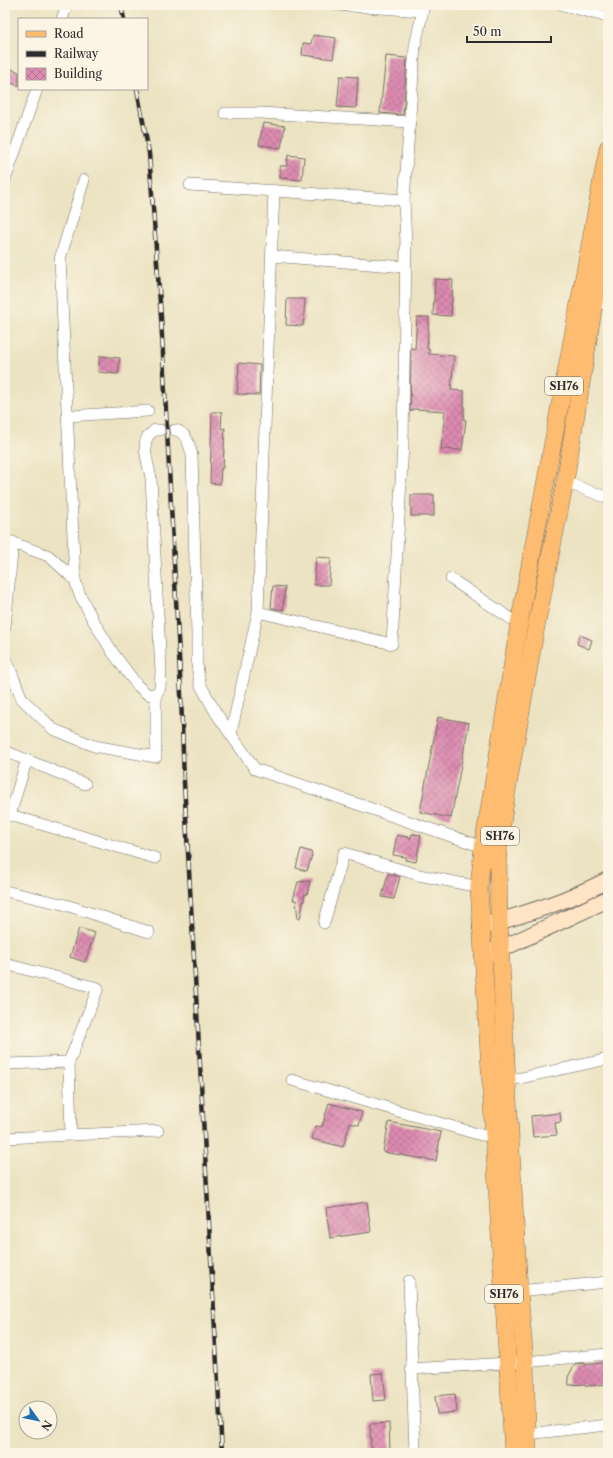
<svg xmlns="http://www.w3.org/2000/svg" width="613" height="1458" font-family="'Libre Caslon Text',serif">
	<defs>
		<pattern id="building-cross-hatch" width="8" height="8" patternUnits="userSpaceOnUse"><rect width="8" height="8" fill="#dd8bb1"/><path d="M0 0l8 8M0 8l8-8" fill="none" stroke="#b37290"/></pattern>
	</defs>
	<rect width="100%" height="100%" fill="#fcf5e5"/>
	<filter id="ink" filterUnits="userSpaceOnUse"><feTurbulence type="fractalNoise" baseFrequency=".025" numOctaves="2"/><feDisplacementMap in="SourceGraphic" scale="8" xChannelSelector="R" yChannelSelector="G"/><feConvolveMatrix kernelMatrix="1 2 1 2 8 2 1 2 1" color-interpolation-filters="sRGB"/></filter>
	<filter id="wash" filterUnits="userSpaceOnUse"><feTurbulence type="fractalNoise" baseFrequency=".012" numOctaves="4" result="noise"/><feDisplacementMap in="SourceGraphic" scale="16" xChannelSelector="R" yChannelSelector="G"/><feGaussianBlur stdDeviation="0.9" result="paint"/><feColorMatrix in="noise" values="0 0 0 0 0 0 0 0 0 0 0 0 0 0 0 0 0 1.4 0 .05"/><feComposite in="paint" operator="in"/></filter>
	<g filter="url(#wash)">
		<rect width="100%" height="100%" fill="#ece3c2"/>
		<g id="blocks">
			<g fill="url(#building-cross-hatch)">
				<polygon points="313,35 336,38 333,59 302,55 303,43 311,44"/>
				<polygon points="386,56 407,58 403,115 380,113"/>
				<polygon points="11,69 19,72 19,86 6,81"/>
				<polygon points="340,76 358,77 356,108 337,107"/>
				<polygon points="263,123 285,126 281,148 259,145"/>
				<polygon points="288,155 304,157 302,180 280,178 280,166 287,166"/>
				<polygon points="435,279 453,280 451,316 433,315"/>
				<polygon points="287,299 305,299 303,326 286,325"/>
				<polygon points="417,317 429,317 427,349 429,349 429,354 454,356 451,390 464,391 464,420 466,420 462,450 441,449 445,411 414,409 410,412 411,348 415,349"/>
				<polygon points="100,356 120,358 118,374 98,372"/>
				<polygon points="239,363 260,365 259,395 237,394"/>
				<polygon points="212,412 222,412 221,429 225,428 223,468 221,468 220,484 210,483"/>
				<rect x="411" y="495" width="23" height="21"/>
				<polygon points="316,557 331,558 329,585 314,585"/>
				<polygon points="273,586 285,587 283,610 271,608"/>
				<polygon points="580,635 592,640 589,649 577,644"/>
				<polygon points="438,717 469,723 451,818 420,812"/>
				<polygon points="412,834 421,835 416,862 405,860 406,857 393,855 397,835 411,838"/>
				<polygon points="301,849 311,852 312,855 307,871 296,868"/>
				<polygon points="388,874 400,877 394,899 382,897"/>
				<polygon points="310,881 307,895 305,894 300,919 298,919 296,900 293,900 298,882"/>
				<polygon points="79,928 95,933 85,962 70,957"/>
				<polygon points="329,1103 362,1112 359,1125 350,1123 343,1147 312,1139 316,1126 322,1127"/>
				<polygon points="560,1113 561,1122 555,1123 557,1135 533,1137 531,1116"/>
				<polygon points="389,1122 441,1132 436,1161 383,1152"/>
				<polygon points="367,1202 371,1232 330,1238 326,1208"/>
				<polygon points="608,1362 608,1384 586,1386 585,1384 569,1385 568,1377 575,1364 585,1363 585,1365"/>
				<polygon points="383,1373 386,1400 373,1401 371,1374"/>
				<polygon points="455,1394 457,1412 437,1414 435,1396"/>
				<polygon points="389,1423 390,1451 371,1452 370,1424"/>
			</g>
		</g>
	</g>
	<g filter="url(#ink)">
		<use href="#blocks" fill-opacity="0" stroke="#6f6b60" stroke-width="1"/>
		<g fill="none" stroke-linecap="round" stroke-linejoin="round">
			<polyline stroke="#c5bea4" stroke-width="11" stroke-dasharray="11 5.5" stroke-linecap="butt" points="160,430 175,430"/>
			<defs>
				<g id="minor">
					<polyline points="337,5 422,11"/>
					<polyline points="563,5 608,17"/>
					<polyline points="62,19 67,5"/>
					<polyline points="225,113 261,113 410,122"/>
					<polyline points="5,180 37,89"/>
					<polyline points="190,185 404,200"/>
					<polyline points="272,256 405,267"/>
					<polyline points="594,304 608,303"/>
					<polyline points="67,416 148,411"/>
					<path d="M175,430C187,432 189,445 192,455L197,634V665L200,684L216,713L255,769L483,847"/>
					<polyline points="565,482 608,498"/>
					<path d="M5,540L49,556L75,580L79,593L93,620L113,653L137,685L146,693L151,695L156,694L160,688L161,672L151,478C149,467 141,445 148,436C150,434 153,432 155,430H160"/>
					<polyline points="451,579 519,624"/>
					<polyline points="75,580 60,259 84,180"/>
					<polyline points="258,612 274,190"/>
					<polyline points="5,627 13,542"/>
					<polyline points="5,656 22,699 53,729 94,746 156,757 156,694"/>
					<polyline points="231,733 258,612 392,644 403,444 406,244 404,200 415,46 424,5"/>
					<polyline points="5,751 85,784"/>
					<polyline points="5,814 10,815 27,759"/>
					<polyline points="10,815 155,858"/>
					<polyline points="5,891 66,905 149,932"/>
					<polyline points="324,923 344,853 419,875 479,887"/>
					<polyline points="5,964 98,988 69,1062 71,1135"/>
					<polyline points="5,1064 69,1062"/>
					<polyline points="292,1080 481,1135 495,1136"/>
					<polyline points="507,1081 608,1059"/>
					<polyline points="5,1138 158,1131"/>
					<polyline points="409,1281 415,1453"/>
					<polyline points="519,1291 608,1282"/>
					<polyline points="411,1369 525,1362 608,1354"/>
					<polyline points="527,1434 608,1425"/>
				</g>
				<g id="secondary">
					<path d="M481,927C525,914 568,901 608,880"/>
					<polyline points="483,954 501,949 608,899"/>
				</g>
				<g id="primary">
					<polyline points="513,1453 479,887 483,847 519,624 608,148"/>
					<polyline points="528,1453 525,1362 519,1291 507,1081 499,921 498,852 505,802 536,627 565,482 594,304 608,227"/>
				</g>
			</defs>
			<use href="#minor" stroke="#6f6b60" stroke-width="12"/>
			<use href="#secondary" stroke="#6f6b60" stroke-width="18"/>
			<use href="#primary" stroke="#6f6b60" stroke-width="18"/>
			<use href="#minor" stroke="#fff" stroke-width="11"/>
			<use href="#secondary" stroke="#ffe4c6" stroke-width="16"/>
			<use href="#primary" stroke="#febc70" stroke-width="17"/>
			<defs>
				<g id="rail">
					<polyline points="121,5 124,19"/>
					<polyline points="137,89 149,153 161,317 181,694 184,782 222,1453"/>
				</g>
			</defs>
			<use href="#rail" stroke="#2b2b2b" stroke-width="4.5"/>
			<use href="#rail" stroke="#fcf5e5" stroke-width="3" stroke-dasharray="9" stroke-linecap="butt"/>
		</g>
	</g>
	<g text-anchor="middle" stroke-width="3.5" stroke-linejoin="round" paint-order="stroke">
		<g fill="#fcf5e5" stroke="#6a6863" stroke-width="1">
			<rect x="545" y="377" width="38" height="18" rx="3"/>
			<rect x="481" y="827" width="38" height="18" rx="3"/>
			<rect x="485" y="1285" width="38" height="18" rx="3"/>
		</g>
		<g font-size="11" font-weight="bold" fill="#2b2b2b">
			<text x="564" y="390">SH76</text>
			<text x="500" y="840">SH76</text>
			<text x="504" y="1298">SH76</text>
		</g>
	</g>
	<rect width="613" height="1458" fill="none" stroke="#fcf5e5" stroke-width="20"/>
	<rect x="18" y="18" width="130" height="72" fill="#fcf5e5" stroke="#a8a49b"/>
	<rect x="26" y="31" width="20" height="6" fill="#febc70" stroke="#a8a49b"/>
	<text x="54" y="38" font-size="12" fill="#2b2b2b">Road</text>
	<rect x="26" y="51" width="20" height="6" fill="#2b2b2b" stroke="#a8a49b"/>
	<text x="54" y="58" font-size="12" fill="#2b2b2b">Railway</text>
	<rect x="26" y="68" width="20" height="12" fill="url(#building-cross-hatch)" stroke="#a8a49b"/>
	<text x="54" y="78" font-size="12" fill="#2b2b2b">Building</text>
	<g transform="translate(38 1420) rotate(123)"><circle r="19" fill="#fcf5e5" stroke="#a8a49b"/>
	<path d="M0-3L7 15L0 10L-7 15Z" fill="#1f6fb2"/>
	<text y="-6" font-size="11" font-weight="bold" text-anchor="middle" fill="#2b2b2b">N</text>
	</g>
	<path d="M467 36v6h84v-6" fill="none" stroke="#2b2b2b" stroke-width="2"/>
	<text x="473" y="36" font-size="12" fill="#2b2b2b" stroke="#fcf5e5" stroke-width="3" paint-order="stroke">50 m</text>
</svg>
